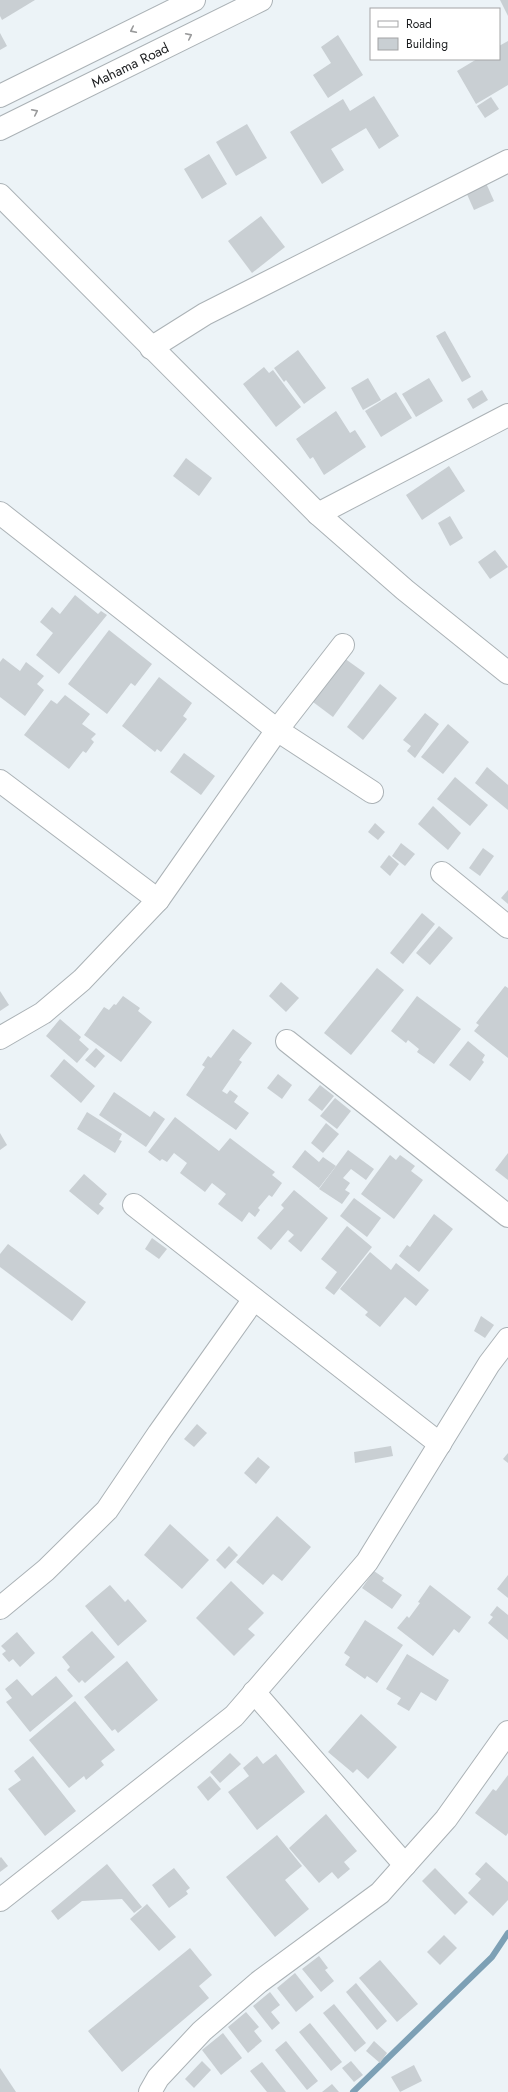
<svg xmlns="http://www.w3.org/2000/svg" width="508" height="2092" font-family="Jost,sans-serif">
	<rect width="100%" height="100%" fill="#ecf3f7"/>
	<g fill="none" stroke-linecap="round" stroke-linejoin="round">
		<polyline stroke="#7da0b5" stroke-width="6" points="353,2092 492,1957 508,1933"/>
	</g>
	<g fill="#c9cfd3">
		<polygon points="0,0 35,0 2,20 0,16"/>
		<polygon points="500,0 508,0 508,16"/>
		<polygon points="0,33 7,46 0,50"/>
		<polygon points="338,35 363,75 328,98 313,75 331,63 321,47"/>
		<polygon points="508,41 508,85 476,104 457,71 477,59 499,59 499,46"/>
		<polygon points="374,96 399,136 379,149 366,128 331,149 344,170 322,184 290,132 343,99 350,111"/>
		<polygon points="491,97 499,109 485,118 477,106"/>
		<polygon points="247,124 267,158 236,176 216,142"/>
		<polygon points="209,154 227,184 202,199 184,169"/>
		<polygon points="486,183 494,201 474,210 466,192"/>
		<polygon points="261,216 285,247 252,273 228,241"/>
		<polygon points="445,331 471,377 462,382 436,336"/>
		<polygon points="298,350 326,388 304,404 286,380 284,382 274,368"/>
		<polygon points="264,367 269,373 273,370 301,407 276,427 243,384"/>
		<polygon points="368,378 381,400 363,410 351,388"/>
		<polygon points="429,378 443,401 416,417 402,394"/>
		<polygon points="482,390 488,400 473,409 467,399"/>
		<polygon points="396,392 412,418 381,437 365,411"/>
		<polygon points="336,411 350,433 355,430 366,447 324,475 313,457 310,459 296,439"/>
		<polygon points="186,458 212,478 199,496 173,476"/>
		<polygon points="449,466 465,491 422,520 406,495"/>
		<polygon points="450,516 463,538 450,546 438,523"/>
		<polygon points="495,550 508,567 490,579 478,562"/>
		<polygon points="75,595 98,614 101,611 107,615 59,674 36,655 53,633 40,622 52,607 60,614"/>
		<polygon points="109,630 152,664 135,686 131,683 107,714 68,684"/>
		<polygon points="3,658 20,671 26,662 44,676 37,684 44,690 25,716 0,697 0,662"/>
		<polygon points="344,658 365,673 333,717 313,702"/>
		<polygon points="159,677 192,703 183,716 187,719 161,752 157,749 155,752 122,726"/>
		<polygon points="380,684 397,698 363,740 347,727"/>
		<polygon points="65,695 90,714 82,724 96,734 91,739 94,742 86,753 83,751 69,769 24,735 51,700 57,704"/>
		<polygon points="425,713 439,724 415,758 407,751 411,746 403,740"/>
		<polygon points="448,724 469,742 443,774 421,757"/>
		<polygon points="184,753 215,776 201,795 170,772"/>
		<polygon points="487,767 508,785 508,810 475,783"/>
		<polygon points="455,777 488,805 470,826 437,799"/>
		<polygon points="433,806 461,833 448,850 418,824"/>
		<polygon points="375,823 385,832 378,840 368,832"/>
		<polygon points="401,843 415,854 405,866 392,856"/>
		<polygon points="483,848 494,856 480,876 469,868"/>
		<polygon points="389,855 399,864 390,876 380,867"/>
		<polygon points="508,890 508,904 501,898"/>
		<polygon points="422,913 435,924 403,964 390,953"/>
		<polygon points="439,926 453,938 430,965 416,953"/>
		<polygon points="377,968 404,990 351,1055 324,1033"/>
		<polygon points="281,982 299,998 286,1012 269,996"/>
		<polygon points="505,986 508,988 508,1058 474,1031 479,1025 476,1023"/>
		<polygon points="0,991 9,1005 0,1011"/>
		<polygon points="123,996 140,1008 138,1011 152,1022 121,1062 84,1035 104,1007 109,1010 114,1004 116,1005"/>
		<polygon points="417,996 461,1029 434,1064 417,1052 419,1049 408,1040 406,1043 391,1031"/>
		<polygon points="60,1019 81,1037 79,1040 89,1049 77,1063 46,1036"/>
		<polygon points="233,1029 252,1043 239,1060 242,1062 222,1091 227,1094 230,1090 238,1096 234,1102 249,1113 236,1130 186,1095 205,1067 202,1065 208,1056 211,1058"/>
		<polygon points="468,1041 485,1055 482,1060 484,1062 470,1081 449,1065"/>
		<polygon points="96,1048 105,1056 95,1068 85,1060"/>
		<polygon points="64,1059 95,1086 81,1103 50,1076"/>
		<polygon points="278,1074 292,1085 282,1099 267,1088"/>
		<polygon points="320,1085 334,1096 322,1111 308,1100"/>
		<polygon points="114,1092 150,1117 154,1111 165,1119 146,1147 99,1115"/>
		<polygon points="335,1098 351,1111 337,1129 320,1116"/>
		<polygon points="87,1112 122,1134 119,1140 122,1141 115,1153 77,1129"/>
		<polygon points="175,1117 219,1151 230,1138 275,1172 272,1175 282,1183 272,1197 269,1195 258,1208 260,1210 255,1217 249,1212 242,1222 218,1204 226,1194 212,1183 205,1192 180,1173 187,1163 174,1153 167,1162 162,1159 160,1161 148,1152"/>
		<polygon points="326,1123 339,1134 323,1153 311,1143"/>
		<polygon points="0,1133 7,1145 0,1150"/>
		<polygon points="305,1150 319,1162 323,1157 336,1166 319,1188 292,1167"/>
		<polygon points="348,1150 374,1169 366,1180 351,1169 343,1178 350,1183 345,1190 350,1193 342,1204 319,1189"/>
		<polygon points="508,1153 508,1180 495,1170"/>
		<polygon points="390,1155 396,1160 400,1155 415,1166 411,1171 423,1180 394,1219 361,1194"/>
		<polygon points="84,1174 107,1194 99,1204 104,1208 98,1215 69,1191"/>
		<polygon points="294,1190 328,1218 301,1252 288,1241 294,1235 288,1230 271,1250 257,1238 284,1208 281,1205"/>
		<polygon points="354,1198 381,1218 367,1237 340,1216"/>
		<polygon points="434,1214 453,1229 419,1272 399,1256 407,1245 410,1247"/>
		<polygon points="347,1226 372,1247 334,1295 325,1288 337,1272 321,1259"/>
		<polygon points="152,1238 167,1249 159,1259 145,1249"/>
		<polygon points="8,1244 86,1302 72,1321 0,1267 0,1254"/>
		<polygon points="370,1252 391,1270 396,1263 429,1290 416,1306 405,1297 380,1327 365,1315 368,1312 340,1289"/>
		<polygon points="481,1316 494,1325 485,1338 474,1331"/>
		<polygon points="197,1424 207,1433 194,1447 184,1439"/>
		<polygon points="391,1446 393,1456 355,1463 354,1452"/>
		<polygon points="508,1453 508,1463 503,1459"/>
		<polygon points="258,1457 270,1467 256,1484 244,1473"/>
		<polygon points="277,1516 311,1547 282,1581 273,1574 263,1585 236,1562"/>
		<polygon points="170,1524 209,1560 182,1589 144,1555"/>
		<polygon points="229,1546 238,1555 225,1569 216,1560"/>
		<polygon points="374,1571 384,1578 382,1581 402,1595 392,1609 362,1588"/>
		<polygon points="508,1575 508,1598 497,1589"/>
		<polygon points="231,1581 264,1613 248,1629 255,1635 234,1656 196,1618"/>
		<polygon points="110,1585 125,1602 128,1599 147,1621 118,1646 85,1606"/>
		<polygon points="430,1585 471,1617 459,1633 454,1629 433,1656 397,1628 407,1616 409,1618 420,1603 418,1602"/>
		<polygon points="497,1606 508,1615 508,1640 488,1623 493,1617 490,1615"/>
		<polygon points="365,1620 403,1645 377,1683 367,1676 365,1679 345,1665 350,1657 344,1653"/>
		<polygon points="92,1631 115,1657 85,1683 82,1680 79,1683 67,1670 70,1667 62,1657"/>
		<polygon points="17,1632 35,1653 20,1667 13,1659 9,1662 2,1654 6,1651 1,1646"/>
		<polygon points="407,1654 449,1680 436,1701 421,1692 409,1711 397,1704 401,1698 386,1689"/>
		<polygon points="127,1661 158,1700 118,1733 115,1729 112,1731 84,1697"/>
		<polygon points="56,1676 73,1696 30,1732 6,1702 12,1698 5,1689 17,1679 32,1696"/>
		<polygon points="75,1701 115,1750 101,1761 104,1765 86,1780 84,1776 69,1788 29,1740"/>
		<polygon points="361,1714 397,1747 368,1779 357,1769 353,1773 328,1752"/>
		<polygon points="230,1753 241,1764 220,1783 210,1772"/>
		<polygon points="276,1754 305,1792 257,1830 228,1792 249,1776 243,1768 257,1756 263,1764"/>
		<polygon points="33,1756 76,1811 45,1836 8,1789 21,1780 14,1771"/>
		<polygon points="508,1775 508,1833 506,1836 475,1813 493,1789 496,1791"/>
		<polygon points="210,1776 221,1789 208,1801 197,1787"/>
		<polygon points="326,1814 357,1851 344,1862 350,1869 338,1879 332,1872 319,1883 289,1848"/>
		<polygon points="277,1835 302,1866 285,1880 309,1909 275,1937 226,1877"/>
		<polygon points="1,1857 8,1866 0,1872 0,1858"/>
		<polygon points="486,1862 508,1882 508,1900 493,1916 468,1893 481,1879 475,1874"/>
		<polygon points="107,1864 142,1907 134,1913 122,1899 82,1901 58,1920 51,1911"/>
		<polygon points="174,1868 190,1888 186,1891 188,1894 169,1908 152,1885"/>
		<polygon points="435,1868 468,1902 455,1915 422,1881"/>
		<polygon points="147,1904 176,1937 159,1951 130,1919"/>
		<polygon points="444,1935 457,1948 440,1965 427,1952"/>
		<polygon points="190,1948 212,1975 199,1986 209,1998 122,2072 88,2031"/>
		<polygon points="319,1956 328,1968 325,1970 334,1981 321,1992 302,1969"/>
		<polygon points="380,1960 418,2004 397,2022 359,1978"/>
		<polygon points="295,1973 314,1997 296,2012 277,1988"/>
		<polygon points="356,1983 387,2021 377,2030 346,1992"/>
		<polygon points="270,1992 280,2005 271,2012 280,2023 272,2030 253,2006"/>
		<polygon points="334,2004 366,2043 355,2052 323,2013"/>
		<polygon points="246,2012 259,2027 254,2031 262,2041 248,2053 228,2027"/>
		<polygon points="310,2023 342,2062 331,2071 299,2032"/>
		<polygon points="223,2033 242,2058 221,2075 202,2050"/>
		<polygon points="286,2041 318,2081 307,2090 275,2050"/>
		<polygon points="374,2041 387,2053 380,2063 366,2051"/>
		<polygon points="202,2061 211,2070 194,2088 185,2079"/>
		<polygon points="351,2061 363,2075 354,2082 342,2068"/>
		<polygon points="262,2062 286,2092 267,2092 250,2071"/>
		<polygon points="414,2065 422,2081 400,2092 391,2077"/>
		<polygon points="0,2068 16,2092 0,2092"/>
		<polygon points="332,2084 339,2092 322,2092"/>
	</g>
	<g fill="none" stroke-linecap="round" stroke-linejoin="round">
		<defs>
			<g id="minor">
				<polyline points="0,96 194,0"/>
				<polyline points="0,129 261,0"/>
				<polyline points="0,195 318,514 405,590 508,673"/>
				<polyline points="151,348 205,314 508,161"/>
				<polyline points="0,513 277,730 372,792"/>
				<polyline points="318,514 508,415"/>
				<polyline points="0,781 158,900"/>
				<polyline points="442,873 508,927"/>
				<polyline points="0,1038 43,1013 82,980 158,900 277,730 343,645"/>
				<polyline points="287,1041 508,1216"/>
				<polyline points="134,1205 440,1444"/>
				<polyline points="0,1608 46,1570 107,1510 159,1433 254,1299"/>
				<polyline points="254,1692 405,1865"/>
				<polyline points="0,1900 234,1716 367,1562 489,1364 508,1339"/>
				<polyline points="150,2092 158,2078 202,2031 259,1982 380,1893 446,1819 508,1732"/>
			</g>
		</defs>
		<use href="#minor" stroke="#abb2b6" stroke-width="24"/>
		<use href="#minor" stroke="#fff" stroke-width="22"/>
	</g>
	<defs><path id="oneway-chevron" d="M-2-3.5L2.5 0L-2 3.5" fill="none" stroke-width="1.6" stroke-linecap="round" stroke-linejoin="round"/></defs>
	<g stroke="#98999a">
		<use href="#oneway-chevron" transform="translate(133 30) rotate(154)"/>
		<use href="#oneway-chevron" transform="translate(189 36) rotate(-26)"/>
		<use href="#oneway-chevron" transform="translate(35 112) rotate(-26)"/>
	</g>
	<g text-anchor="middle" stroke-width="3" stroke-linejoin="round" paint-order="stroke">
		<g font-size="14" fill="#1a1c1e" stroke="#fff">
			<text transform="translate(130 65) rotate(-26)" y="5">Mahama Road</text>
		</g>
	</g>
	<rect x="370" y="8" width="130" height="52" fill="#ffffff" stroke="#a3a4a5"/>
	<rect x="378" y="21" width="20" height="6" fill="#ffffff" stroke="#a3a4a5"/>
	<text x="406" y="28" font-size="12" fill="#1a1c1e">Road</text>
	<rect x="378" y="38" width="20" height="12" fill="#c9cfd3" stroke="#a3a4a5"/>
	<text x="406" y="48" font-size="12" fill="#1a1c1e">Building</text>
</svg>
